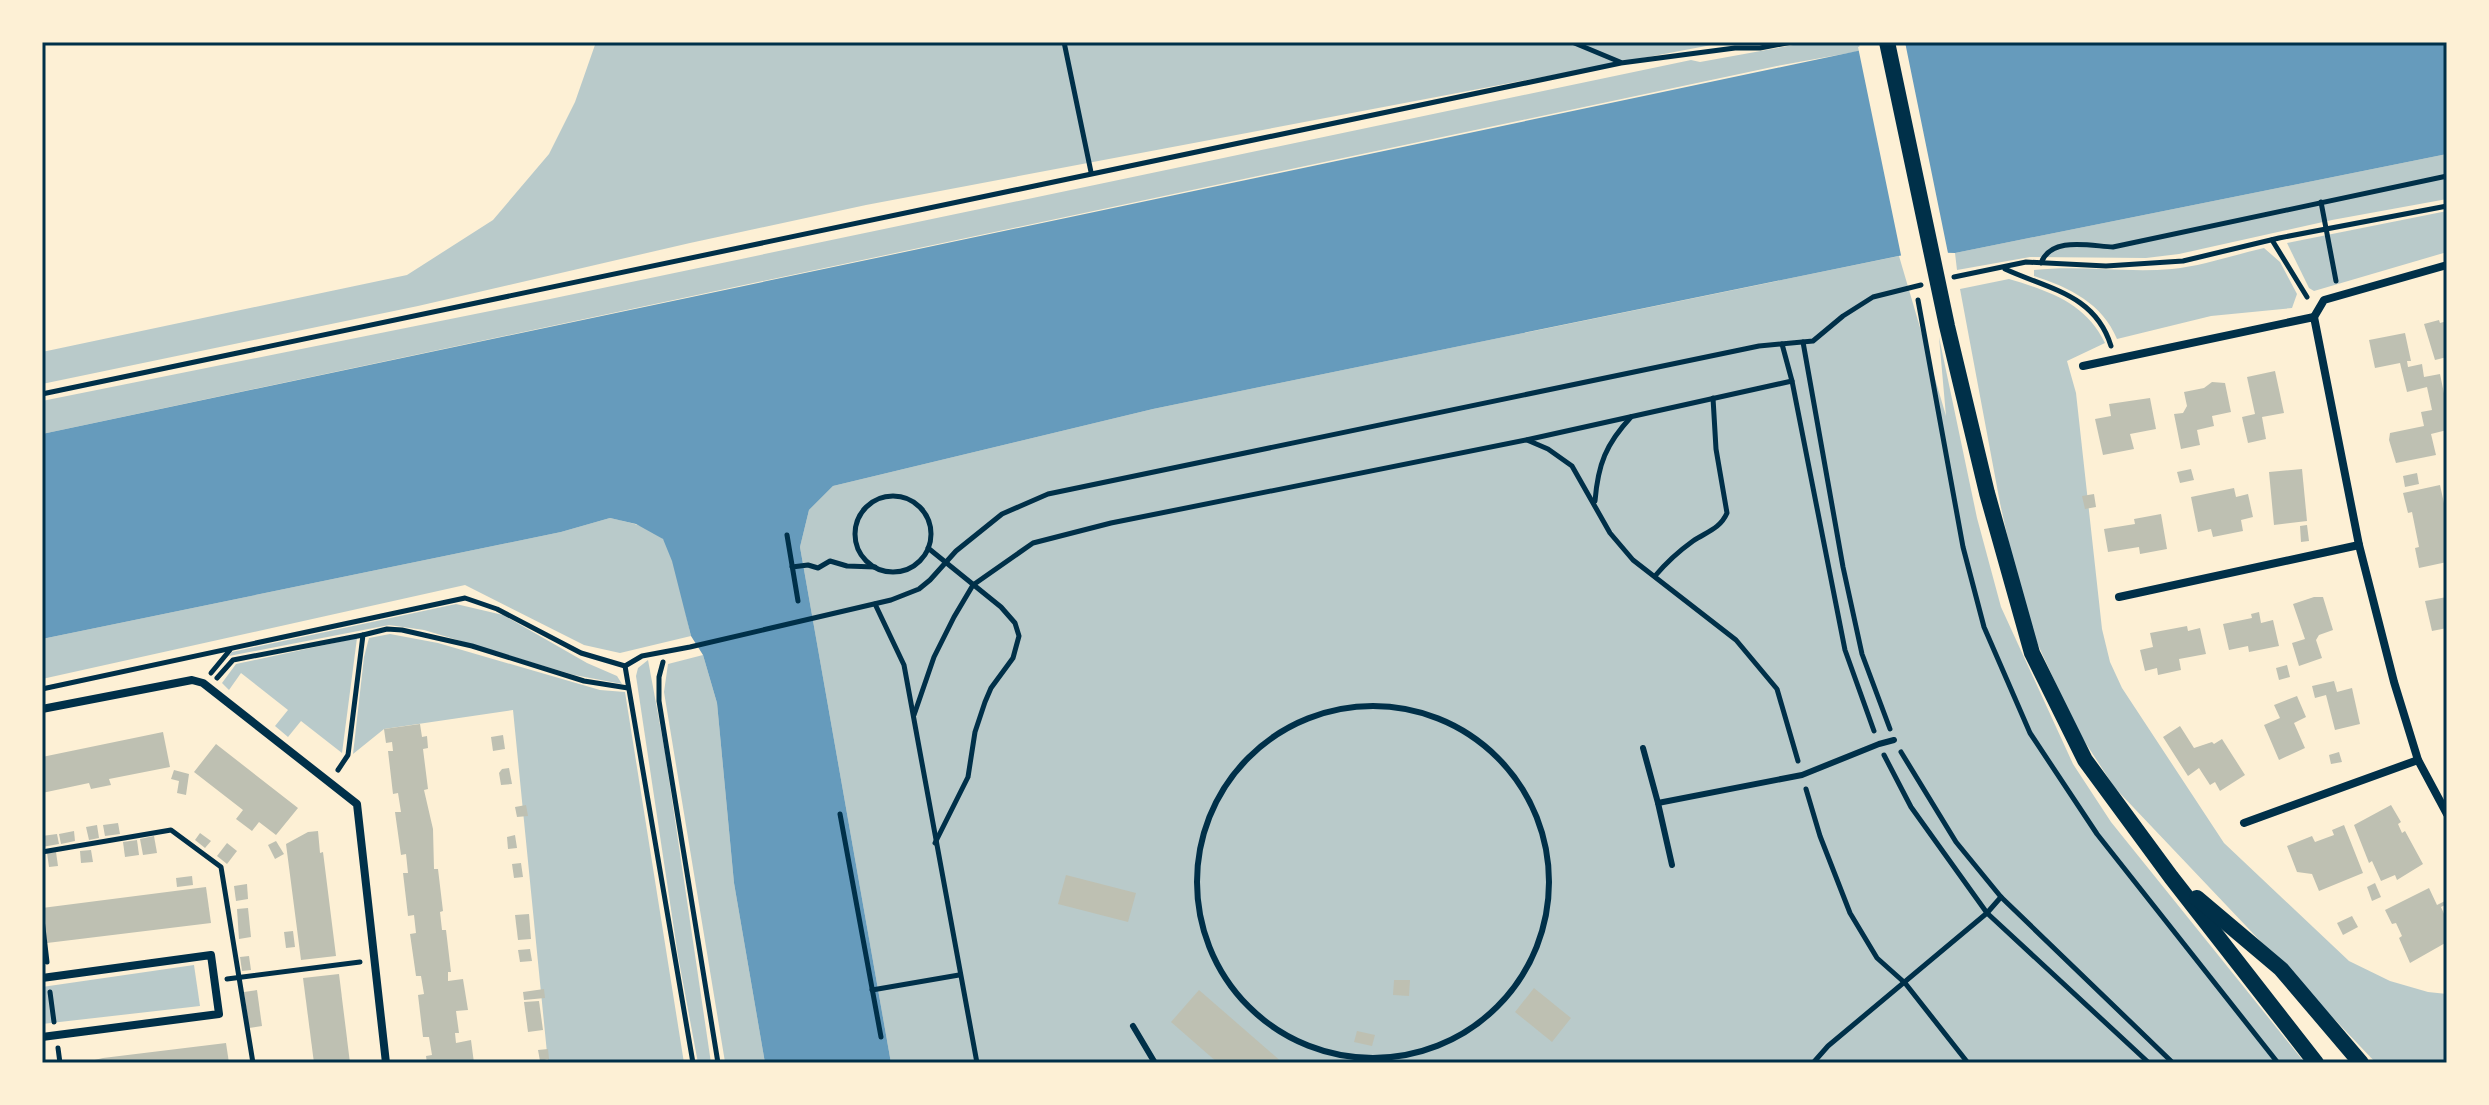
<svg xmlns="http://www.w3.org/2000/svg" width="2489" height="1105" font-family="Helvetica,sans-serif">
	<rect width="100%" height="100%" fill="#fdf0d5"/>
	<g fill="#b9caca">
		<polygon points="596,42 1722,42 1722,43 866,205 690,243 418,306 42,384 42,352 407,275 493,220 549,154 575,102"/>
		<polygon points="1810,42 1859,42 1860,51 1777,66 42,434 42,401 550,299 1691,60 1700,62"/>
		<polygon points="2447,154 2447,199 2332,220 2179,254 2146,258 2030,257 1957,270 1955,253"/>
		<polygon points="2447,211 2447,252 2314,291 2309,288 2287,243"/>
		<path d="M2264,248L2280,262L2297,294L2292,308L2211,316L2117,339C2103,304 2069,287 2034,276V270C2080,265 2126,273 2172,269C2202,266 2234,255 2264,248Z"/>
		<polygon points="1899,256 1946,416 1939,337 1977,518 2001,607 2073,764 2111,822 2305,1063 891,1063 800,547 809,510 833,486 1153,409"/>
		<path d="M2009,279C2049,291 2086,303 2105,343L2067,361L2076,393L2102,629L2110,662L2122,688L2224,843L2349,961L2390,981L2428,992L2447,994V1063H2376L2115,788L2077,730L2034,636L2018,584L2000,503L1960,289Z"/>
		<path d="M610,518C627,522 651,526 663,539C674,552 686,616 691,636L620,653L584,645L465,585L42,679V639L561,532Z"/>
		<polygon points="456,604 503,615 587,663 617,676 622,684 574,675 424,630 389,625 229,656 232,652"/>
		<polygon points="390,634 438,643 600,690 625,692 684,1063 548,1063 513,710 384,729 353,754 364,657 369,638"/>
		<polygon points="357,638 342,753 301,721 288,737 275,726 288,710 241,673 229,690 222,683 236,664"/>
		<polygon points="703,655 717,703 734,883 765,1063 725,1062 664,692 668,664"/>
		<polygon points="648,660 665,752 711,1063 698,1063 678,956 636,676 638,668"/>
		<polygon points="194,965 200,1006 42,1024 42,987"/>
	</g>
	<polygon fill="#669bbc" points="1900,42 2447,42 2447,154 1955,253 1918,252 1153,409 833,486 809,510 800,547 891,1063 765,1063 734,883 717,703 703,655 691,636 672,561 663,539 636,524 610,518 561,532 42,639 42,434"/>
	<polygon fill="#fdf0d5" points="1882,42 1905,42 1949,258 1918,256 1902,260 1858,47"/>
	<g fill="#bec0b2">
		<polygon points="2439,320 2440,323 2447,321 2447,357 2435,360 2424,324"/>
		<polygon points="2405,333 2411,361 2407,361 2408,367 2422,364 2424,377 2440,374 2447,408 2447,430 2431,434 2436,455 2396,463 2389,440 2390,433 2424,426 2421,412 2432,410 2427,387 2407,392 2400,363 2375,368 2369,340"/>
		<polygon points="2275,371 2284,413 2262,417 2266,439 2248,443 2242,417 2255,414 2247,377"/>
		<polygon points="2212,382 2225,383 2231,412 2212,416 2214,426 2197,430 2200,445 2181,449 2174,414 2183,413 2187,406 2184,392 2204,388"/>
		<polygon points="2150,398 2156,429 2130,434 2134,449 2103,455 2095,419 2111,416 2109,404"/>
		<polygon points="2191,469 2194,480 2180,483 2177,472"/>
		<polygon points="2302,469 2307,521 2274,525 2269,472"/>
		<polygon points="2417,473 2419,484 2405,487 2403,476"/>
		<polygon points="2440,485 2447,517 2447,562 2419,568 2415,548 2419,547 2412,512 2408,513 2403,493"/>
		<polygon points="2234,488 2236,497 2248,494 2253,517 2241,520 2243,531 2213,537 2211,529 2198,532 2191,497"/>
		<polygon points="2094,494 2096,507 2085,509 2082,496"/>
		<polygon points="2161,514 2167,549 2140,554 2139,547 2108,552 2104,529 2135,524 2134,519"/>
		<polygon points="2307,525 2309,541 2301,542 2300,526"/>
		<polygon points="2314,597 2323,597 2333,630 2319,635 2316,640 2322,658 2299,666 2292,643 2305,639 2293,604"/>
		<polygon points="2447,597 2447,628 2432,631 2425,601"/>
		<polygon points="2259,612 2261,623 2273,620 2279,646 2249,652 2248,646 2229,650 2223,624 2252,618 2251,614"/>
		<polygon points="2187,626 2188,631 2200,628 2206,654 2179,659 2181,670 2158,675 2157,668 2145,671 2140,650 2153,647 2150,633"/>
		<polygon points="2287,665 2290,677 2279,680 2276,668"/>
		<polygon points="2334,681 2337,692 2352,688 2360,724 2335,730 2326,695 2315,698 2312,686"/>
		<polygon points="2297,696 2306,717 2294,723 2305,748 2279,760 2264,725 2280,718 2274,705"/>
		<polygon points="420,724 422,737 427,736 428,748 423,749 428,789 424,790 433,829 434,869 438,869 443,911 440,912 442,930 446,930 451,972 448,972 448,981 463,979 468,1010 456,1011 459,1033 455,1033 456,1043 471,1040 474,1063 427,1063 426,1056 432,1055 429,1037 423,1037 418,995 424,994 421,976 416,976 410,934 416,933 414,915 408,916 403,873 408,873 406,854 401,855 395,812 401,812 398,793 393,794 388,751 393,751 392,742 386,743 384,729"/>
		<polygon points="2180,726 2194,748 2212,742 2214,744 2222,739 2245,775 2220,791 2215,782 2210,785 2199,768 2188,776 2163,737"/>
		<polygon points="163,732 170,767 109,779 111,785 91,789 89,783 42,793 42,757"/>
		<polygon points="503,735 505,749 493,751 491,737"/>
		<polygon points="216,744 298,808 276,835 259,822 252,831 236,819 243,810 194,772"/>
		<polygon points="2339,752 2342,762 2331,764 2329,755"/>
		<polygon points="509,768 512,784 501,785 499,773 502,769"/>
		<polygon points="174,770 189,774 186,795 177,793 179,781 171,779"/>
		<polygon points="526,805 528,816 517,817 515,807"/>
		<polygon points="2391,805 2401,822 2398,824 2402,833 2405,831 2423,864 2397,880 2395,875 2381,881 2372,861 2369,863 2354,825"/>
		<polygon points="118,823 120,834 105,836 103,825"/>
		<polygon points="97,825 99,838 89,840 86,827"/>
		<polygon points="2344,825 2363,873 2319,891 2312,874 2297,872 2287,846 2312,836 2315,842 2334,835 2332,830"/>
		<polygon points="74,831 75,841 61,844 59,834"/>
		<polygon points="318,831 320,853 323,852 336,956 301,960 286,844 308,832"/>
		<polygon points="200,833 211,841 205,848 195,840"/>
		<polygon points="57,834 59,844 42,847 42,836"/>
		<polygon points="515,835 517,848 508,849 507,837"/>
		<polygon points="154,836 157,853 143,855 140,839"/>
		<polygon points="137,840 139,855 125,857 123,842"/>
		<polygon points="276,841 284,854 275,859 268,845"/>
		<polygon points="227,843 237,851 227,864 217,856"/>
		<polygon points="91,850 93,862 81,863 80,851"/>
		<polygon points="56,852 58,866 49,867 47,853"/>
		<polygon points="521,863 523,877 514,878 512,864"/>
		<polygon points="1066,875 1136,893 1128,922 1058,904"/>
		<polygon points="192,876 193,885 177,887 176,878"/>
		<polygon points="2375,883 2381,897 2372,901 2367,887"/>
		<polygon points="247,884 248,899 236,901 234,886"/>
		<polygon points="206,887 211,923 47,943 42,908"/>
		<polygon points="2429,888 2437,905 2445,901 2447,904 2441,907 2445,916 2447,914 2447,942 2410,963 2399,938 2402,936 2396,923 2392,924 2385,910"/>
		<polygon points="248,908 251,937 239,939 237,909"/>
		<polygon points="529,914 531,939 518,940 515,915"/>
		<polygon points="2352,916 2358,927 2343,935 2337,923"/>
		<polygon points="293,931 295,947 286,948 284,932"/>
		<polygon points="530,949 532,961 520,962 518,950"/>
		<polygon points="249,956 251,970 242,971 240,957"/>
		<polygon points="339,974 350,1063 314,1063 303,978"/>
		<polygon points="1394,980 1410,980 1409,996 1393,995"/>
		<polygon points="1534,988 1571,1018 1552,1042 1515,1012"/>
		<polygon points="544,989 545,998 524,1000 523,992"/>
		<polygon points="257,990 262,1026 249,1028 244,992"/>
		<polygon points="1199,990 1283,1063 1218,1063 1171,1022"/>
		<polygon points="539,1001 543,1030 528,1032 524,1002"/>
		<polygon points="1357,1031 1375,1035 1372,1046 1354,1042"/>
		<polygon points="226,1043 229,1063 82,1063 103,1058"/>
		<polygon points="548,1049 549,1059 540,1061 538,1050"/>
	</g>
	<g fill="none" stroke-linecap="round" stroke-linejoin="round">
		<g stroke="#003049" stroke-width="5">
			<polyline points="1064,42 1091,172"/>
			<polyline points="1572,42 1620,62"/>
			<polyline points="2321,202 2336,281"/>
			<polyline points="2272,240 2307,297"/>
			<path d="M2041,263C2051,236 2090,246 2113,247L2447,176"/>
			<path d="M2005,269C2048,289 2095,294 2111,346"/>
			<polyline points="1954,277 2026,262 2106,266 2183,261 2279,238 2447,206"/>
			<polyline points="1918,300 1963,547 1984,627 2030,733 2097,834 2278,1063"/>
			<polyline points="1803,342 1843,567 1862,654 1890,729"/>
			<polyline points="1782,344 1792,381 1845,650 1874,731"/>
			<polyline points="42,394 1621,63 1735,48 1760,48 1792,42"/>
			<polyline points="1527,440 1548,449 1572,466 1610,533 1633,560 1736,640 1777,689 1798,761"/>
			<circle cx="893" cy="534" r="38"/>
			<path d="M1595,501C1598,464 1606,444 1631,417"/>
			<polyline points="787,535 798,601"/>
			<polyline points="928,548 1001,607 1015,623 1019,636 1013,658 991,688 985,702 975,732 968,777 935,843"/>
			<polyline points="792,567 808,565 818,568 830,561 847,566 875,567"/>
			<path d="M1655,576C1666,563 1679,551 1693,541C1706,532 1720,529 1727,513L1716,449L1713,398"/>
			<polyline points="875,604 904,665 977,1063"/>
			<polyline points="663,662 659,677 659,701 718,1063"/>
			<polyline points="625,666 693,1063"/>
			<polyline points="211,673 230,650"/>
			<polyline points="217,678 233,660 363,635"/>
			<polyline points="42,689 465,598 497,609 581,653 625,666 642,656 690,647 891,600 919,589 930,580 956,551 1002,514 1048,494 1759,346 1813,341 1843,316 1873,297 1921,285"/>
			<polyline points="914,715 934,657 954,617 973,585 1033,543 1111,523 1526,440 1792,381"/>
			<polyline points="1901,752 1956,842 2001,897 2173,1063"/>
			<polyline points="1884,755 1911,807 1987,913 2149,1063"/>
			<polyline points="338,770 348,755 363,635 387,629 402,630 472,646 584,681 628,688"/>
			<polyline points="1806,789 1820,836 1850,913 1877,958 1905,983 1968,1063"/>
			<polyline points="840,814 881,1037"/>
			<polyline points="42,852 171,830 221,867 253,1063"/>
			<polyline points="42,919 47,962"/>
			<polyline points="227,979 360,962"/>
			<polyline points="872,990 959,975"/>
			<polyline points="50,992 54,1022"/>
			<polyline points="58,1048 60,1063"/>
			<polyline points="1813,1063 1828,1046 1987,913 2001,897"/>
		</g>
		<g stroke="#003049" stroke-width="6">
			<circle cx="1373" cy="882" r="176"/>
			<polyline points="1643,748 1658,803"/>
			<polyline points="1672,865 1658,803 1802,775 1879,744 1894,740"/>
			<polyline points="1133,1026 1155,1063"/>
		</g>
		<g stroke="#003049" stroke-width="8">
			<polyline points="2314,317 2324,300 2447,265"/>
			<polyline points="2083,366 2314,317 2359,545 2394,682 2418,760 2447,814"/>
			<polyline points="2119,597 2359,545"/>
			<polyline points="42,709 192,680 203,683 357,804 386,1063"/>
			<polyline points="2244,823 2418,760"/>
			<polyline points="42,978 211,955 219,1014 42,1037"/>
		</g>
		<g stroke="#003049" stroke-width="16">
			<polyline points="1887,42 1947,326 1987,493 2032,653 2085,760 2171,877 2316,1063"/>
			<polyline points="2197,898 2281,969 2361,1063"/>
		</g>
	</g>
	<rect width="2489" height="1105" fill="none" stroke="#fdf0d5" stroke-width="88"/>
	<rect x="44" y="44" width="2401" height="1017" fill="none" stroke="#003049" stroke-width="3"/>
</svg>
